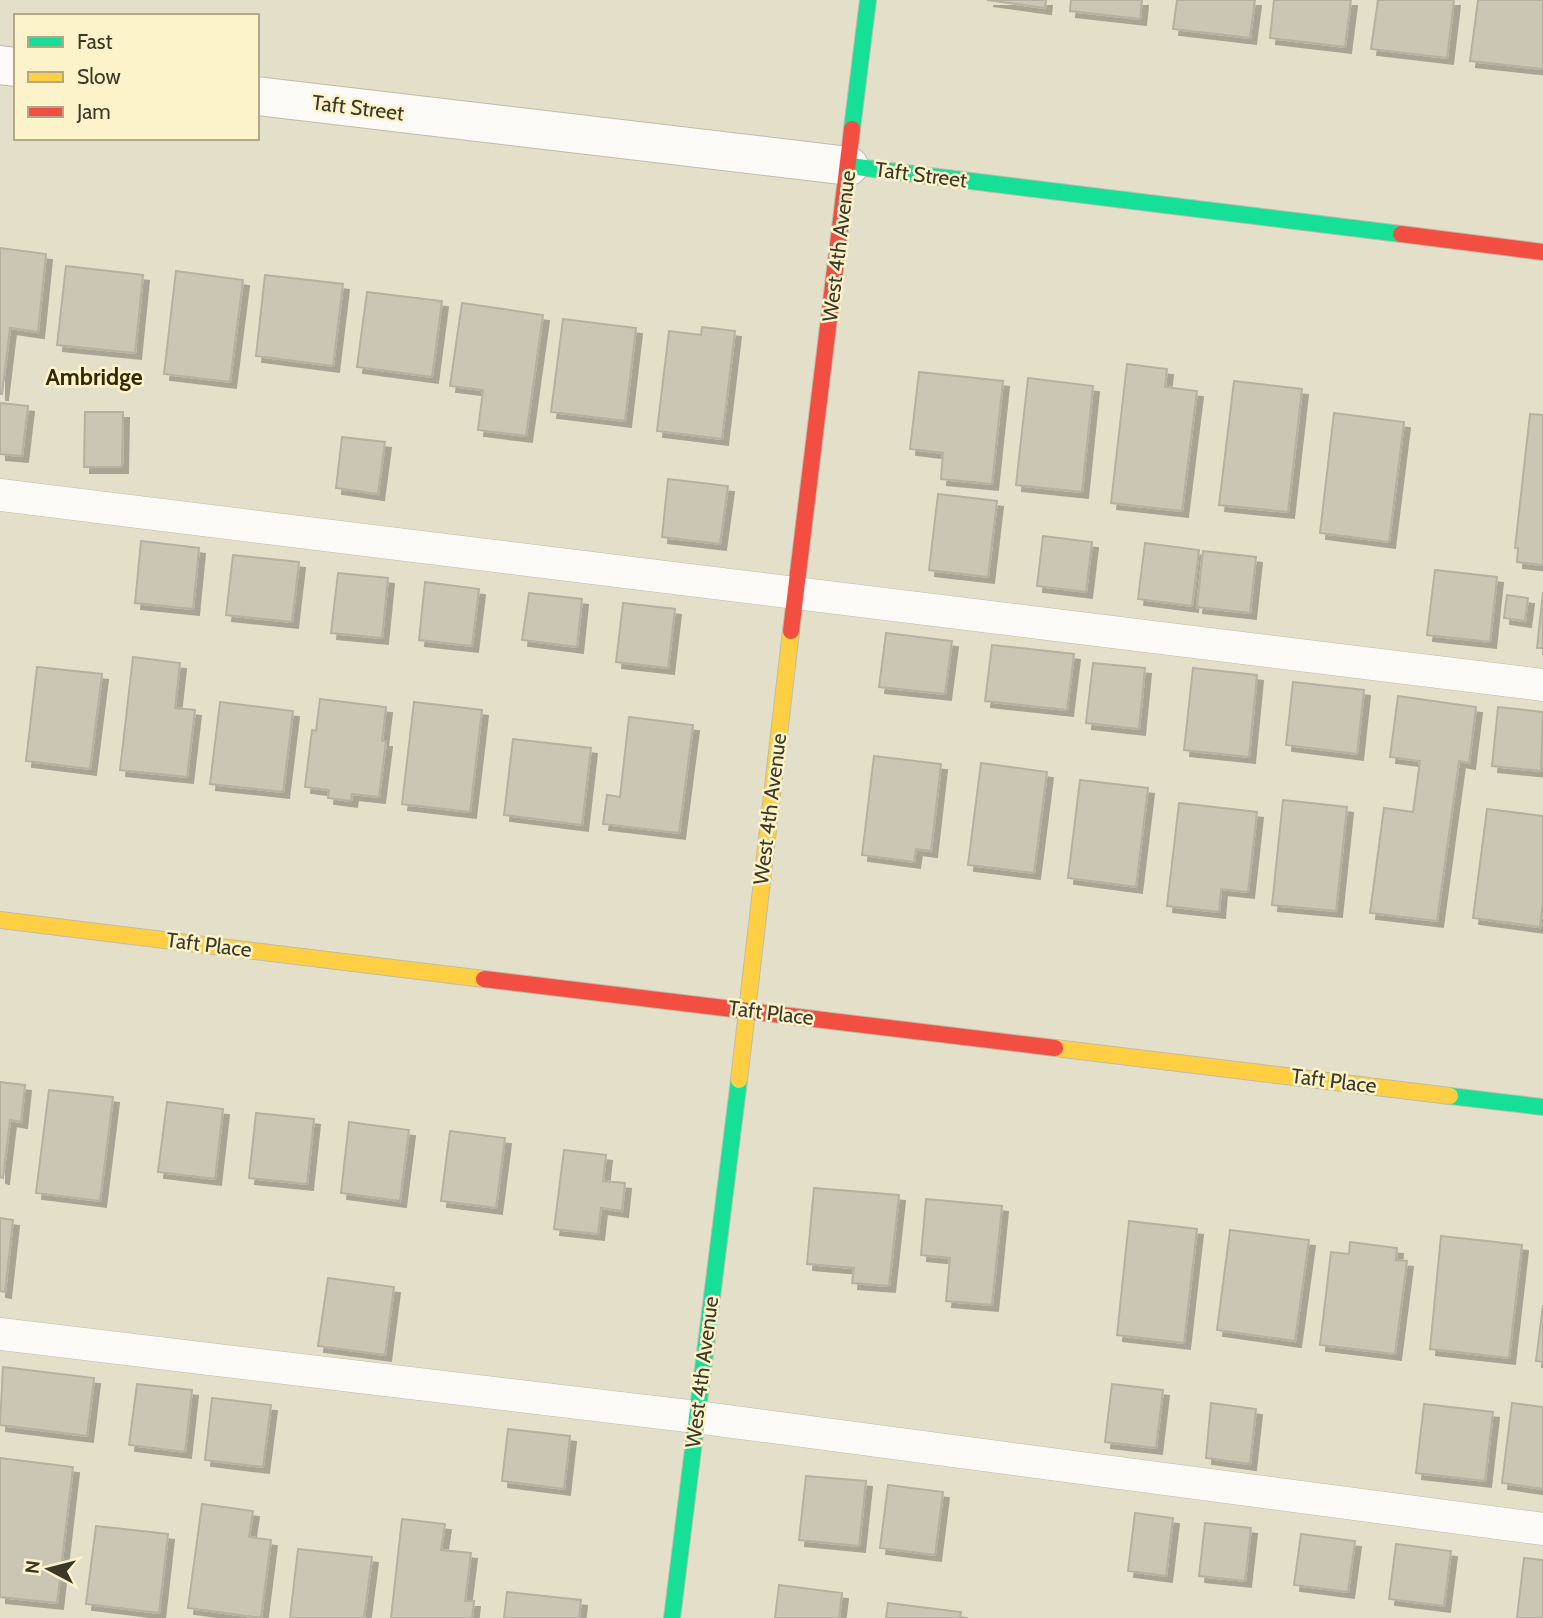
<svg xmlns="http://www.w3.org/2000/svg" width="1543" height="1618" font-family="Cabin,sans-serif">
	<defs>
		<filter id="shadow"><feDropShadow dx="6" dy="6" stdDeviation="0" flood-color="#0004"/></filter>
	</defs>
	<rect width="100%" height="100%" fill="#e4dfc9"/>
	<g fill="#cbc6b4" stroke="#b5b1a0" stroke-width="2" filter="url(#shadow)">
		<polygon points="987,0 1046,0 1045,8"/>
		<polygon points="1071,0 1142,0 1140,19 1070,11"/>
		<polygon points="1177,0 1255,0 1250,38 1173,29"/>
		<polygon points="1274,0 1351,0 1345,47 1270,38"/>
		<polygon points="1378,0 1454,0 1447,58 1371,49"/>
		<polygon points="1478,0 1543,0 1543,69 1470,61"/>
		<polygon points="0,248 46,254 38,332 10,328 2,394 0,394"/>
		<polygon points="66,266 143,275 135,353 57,345"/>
		<polygon points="176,271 243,280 230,382 164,374"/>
		<polygon points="265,275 343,284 333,366 256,356"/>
		<polygon points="367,292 442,301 432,377 357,367"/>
		<polygon points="462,303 543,315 526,436 478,430 483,390 450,386"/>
		<polygon points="563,319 636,328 625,421 551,412"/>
		<polygon points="702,327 735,331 722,439 657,431 669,331 701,335"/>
		<polygon points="1127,364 1167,369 1165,387 1197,391 1182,511 1111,503"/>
		<polygon points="919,372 1003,381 992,484 941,479 943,453 910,449"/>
		<polygon points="1028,378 1093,386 1082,492 1016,485"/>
		<polygon points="1234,381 1302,389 1288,512 1219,505"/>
		<polygon points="0,403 28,406 22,456 0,454"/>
		<polygon points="85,412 123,412 122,467 84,467"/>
		<polygon points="1334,413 1404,422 1389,542 1320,533"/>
		<polygon points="1530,414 1543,415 1543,565 1517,562 1518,548 1515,548"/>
		<polygon points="342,437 385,442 378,494 336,488"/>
		<polygon points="668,479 728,486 720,544 662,537"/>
		<polygon points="938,494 997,501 988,577 929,570"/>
		<polygon points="1043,536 1092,542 1086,592 1037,586"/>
		<polygon points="141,541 199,548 193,609 135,603"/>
		<polygon points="1145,543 1199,550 1192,606 1138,599"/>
		<polygon points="1203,551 1256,557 1250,613 1197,607"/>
		<polygon points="233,555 299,562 292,622 226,615"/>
		<polygon points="1435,570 1497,577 1490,642 1427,635"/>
		<polygon points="338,573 388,578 382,638 331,633"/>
		<polygon points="425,582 479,589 472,646 419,640"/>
		<polygon points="1543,592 1543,648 1537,648"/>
		<polygon points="529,593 582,599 577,647 522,640"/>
		<polygon points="1507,595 1528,598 1525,621 1504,618"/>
		<polygon points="623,603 675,609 668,668 616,662"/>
		<polygon points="886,633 952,641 945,694 879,687"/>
		<polygon points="992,645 1074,654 1067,710 985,701"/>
		<polygon points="133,657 180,663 175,708 195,710 187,777 120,770"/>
		<polygon points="1093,663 1145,668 1139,729 1086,723"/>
		<polygon points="37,667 102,674 90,769 26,761"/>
		<polygon points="1193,668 1257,675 1249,757 1184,750"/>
		<polygon points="1293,682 1364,690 1357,754 1286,745"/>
		<polygon points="1398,696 1476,707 1469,763 1459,761 1437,921 1370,913 1384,808 1413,812 1420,761 1390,757"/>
		<polygon points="320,699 386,707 382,741 386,741 379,797 352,794 351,801 328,798 329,790 305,787 312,730 316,731"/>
		<polygon points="220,702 293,711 283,792 210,784"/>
		<polygon points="414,702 482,710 470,812 402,804"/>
		<polygon points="1498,707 1543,712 1541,771 1492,766"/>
		<polygon points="629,717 693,725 679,833 603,824 607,795 620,797"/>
		<polygon points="513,739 591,748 582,825 504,815"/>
		<polygon points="874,756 941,764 931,851 916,849 914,862 862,855"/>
		<polygon points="981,763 1047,772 1034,873 968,865"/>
		<polygon points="1080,780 1148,788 1136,887 1068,878"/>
		<polygon points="1283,800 1347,807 1336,911 1272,905"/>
		<polygon points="1179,803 1257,812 1248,892 1221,889 1219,912 1167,906"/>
		<polygon points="1487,809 1543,816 1543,903 1540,927 1473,918"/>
		<polygon points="0,1082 25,1085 21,1122 10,1120 3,1178 0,1177"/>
		<polygon points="49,1090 113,1097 100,1201 36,1193"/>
		<polygon points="167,1102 223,1109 215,1179 158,1172"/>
		<polygon points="256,1113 314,1119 307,1184 249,1178"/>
		<polygon points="349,1122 409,1130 400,1201 341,1193"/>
		<polygon points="450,1131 505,1138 496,1208 441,1201"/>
		<polygon points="564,1150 606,1155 603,1181 625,1183 622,1211 601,1208 598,1234 554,1229"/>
		<polygon points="814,1188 899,1195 889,1286 852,1283 854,1268 807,1264"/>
		<polygon points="926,1199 1002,1206 992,1305 946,1301 950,1258 921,1255"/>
		<polygon points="0,1218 13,1220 5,1292 0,1291"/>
		<polygon points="1129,1221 1197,1229 1184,1343 1117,1335"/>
		<polygon points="1230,1230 1309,1240 1295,1341 1217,1330"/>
		<polygon points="1441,1236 1522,1245 1509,1358 1430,1349"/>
		<polygon points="1350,1242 1397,1248 1396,1260 1407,1261 1395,1354 1320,1345 1331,1252 1349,1254"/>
		<polygon points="328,1278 394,1287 385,1355 318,1346"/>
		<polygon points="1543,1305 1543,1362 1536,1361"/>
		<polygon points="3,1367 94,1378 87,1436 0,1425"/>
		<polygon points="137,1384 192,1390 185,1452 129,1445"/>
		<polygon points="1112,1384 1163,1390 1156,1448 1105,1442"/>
		<polygon points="212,1398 271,1405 263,1467 205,1460"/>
		<polygon points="1211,1403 1256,1409 1250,1464 1206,1458"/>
		<polygon points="1512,1403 1543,1407 1543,1489 1502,1483"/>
		<polygon points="1424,1404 1493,1412 1485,1481 1416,1473"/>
		<polygon points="508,1429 570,1436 564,1489 502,1481"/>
		<polygon points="0,1458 73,1467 57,1603 0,1597"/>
		<polygon points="806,1476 866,1481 859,1546 799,1540"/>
		<polygon points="888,1485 943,1492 935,1555 880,1548"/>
		<polygon points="202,1504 253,1511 249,1537 271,1540 261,1618 188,1608"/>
		<polygon points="1135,1513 1173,1518 1166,1576 1128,1571"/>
		<polygon points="402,1519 445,1524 441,1550 471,1553 465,1601 474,1601 472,1618 391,1618"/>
		<polygon points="1205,1523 1251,1528 1245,1581 1199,1576"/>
		<polygon points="96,1526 168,1534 159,1613 86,1604"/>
		<polygon points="1301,1534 1355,1541 1348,1592 1294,1585"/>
		<polygon points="1396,1544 1451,1551 1444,1606 1389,1599"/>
		<polygon points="298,1549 372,1557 364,1618 290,1618"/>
		<polygon points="1524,1558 1543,1560 1543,1618 1517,1618"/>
		<polygon points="779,1585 842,1593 839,1618 775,1618"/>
		<polygon points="507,1592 581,1600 579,1618 504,1618"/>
		<polygon points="888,1603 961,1612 960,1618 886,1618"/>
	</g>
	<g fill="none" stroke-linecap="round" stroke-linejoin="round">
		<defs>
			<g id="lane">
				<polyline points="0,495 1543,685"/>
				<polyline points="0,1334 696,1417 1543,1529"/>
			</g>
			<g id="street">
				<polyline points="0,65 16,67"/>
				<polyline points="257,96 849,166"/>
			</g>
			<g id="fast">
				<polyline points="852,129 868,0"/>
				<polyline points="849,166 1401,234"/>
				<polyline points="1450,1096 1543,1107"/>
				<polyline points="672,1618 739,1080"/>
			</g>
			<g id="slow">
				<polyline points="0,920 484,979"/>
				<polyline points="1055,1048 1450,1096"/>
				<polyline points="739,1080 791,631"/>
			</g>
			<g id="jam">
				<polyline points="1401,234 1543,252"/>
				<polyline points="791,631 852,129"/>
				<polyline points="484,979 1055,1048"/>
			</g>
		</defs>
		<use href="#lane" stroke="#c0bcaa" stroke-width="33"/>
		<use href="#street" stroke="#c0bcaa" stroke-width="40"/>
		<use href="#fast" stroke="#c0bcaa" stroke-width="18"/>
		<use href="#slow" stroke="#c0bcaa" stroke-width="18"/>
		<use href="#jam" stroke="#c0bcaa" stroke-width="18"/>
		<use href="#lane" stroke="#fbfaf7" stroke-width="32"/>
		<use href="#street" stroke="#fbfaf7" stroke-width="38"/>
		<use href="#fast" stroke="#16e098" stroke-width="16"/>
		<use href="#slow" stroke="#ffcf43" stroke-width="16"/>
		<use href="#jam" stroke="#f24e42" stroke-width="16"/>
	</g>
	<g text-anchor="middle" stroke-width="5" stroke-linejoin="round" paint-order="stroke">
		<g font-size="21" fill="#3c3828" stroke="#fdf3ca">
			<text transform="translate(358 108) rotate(7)" y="7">Taft Street</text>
			<text transform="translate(921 175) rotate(7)" y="7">Taft Street</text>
			<text transform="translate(839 246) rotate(-83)" y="7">West 4th Avenue</text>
			<text transform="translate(770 809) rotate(-83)" y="7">West 4th Avenue</text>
			<text transform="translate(209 945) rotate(7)" y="7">Taft Place</text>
			<text transform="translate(771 1013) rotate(7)" y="7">Taft Place</text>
			<text transform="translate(1334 1081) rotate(7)" y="7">Taft Place</text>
			<text transform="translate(702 1372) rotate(-83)" y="7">West 4th Avenue</text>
		</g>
		<g font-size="23" font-weight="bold" fill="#332a05" stroke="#fdf3ca">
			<text x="94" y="385">Ambridge</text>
		</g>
	</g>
	<rect x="14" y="14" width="245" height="126" fill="#fdf3ca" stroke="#b0a889" stroke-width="2"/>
	<rect x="28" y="37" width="35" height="10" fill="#16e098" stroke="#b0a889" stroke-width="2"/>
	<text x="77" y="49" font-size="21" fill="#3c3828">Fast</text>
	<rect x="28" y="72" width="35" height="10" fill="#ffcf43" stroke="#b0a889" stroke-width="2"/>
	<text x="77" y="84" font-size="21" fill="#3c3828">Slow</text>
	<rect x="28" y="107" width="35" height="10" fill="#f24e42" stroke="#b0a889" stroke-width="2"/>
	<text x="77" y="119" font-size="21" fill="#3c3828">Jam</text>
	<g transform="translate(49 1569) rotate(277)" stroke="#fdf3ca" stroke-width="5" paint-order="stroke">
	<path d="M0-5L12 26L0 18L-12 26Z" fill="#3c3828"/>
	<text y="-10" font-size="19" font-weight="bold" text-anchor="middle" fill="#3c3828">N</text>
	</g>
</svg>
